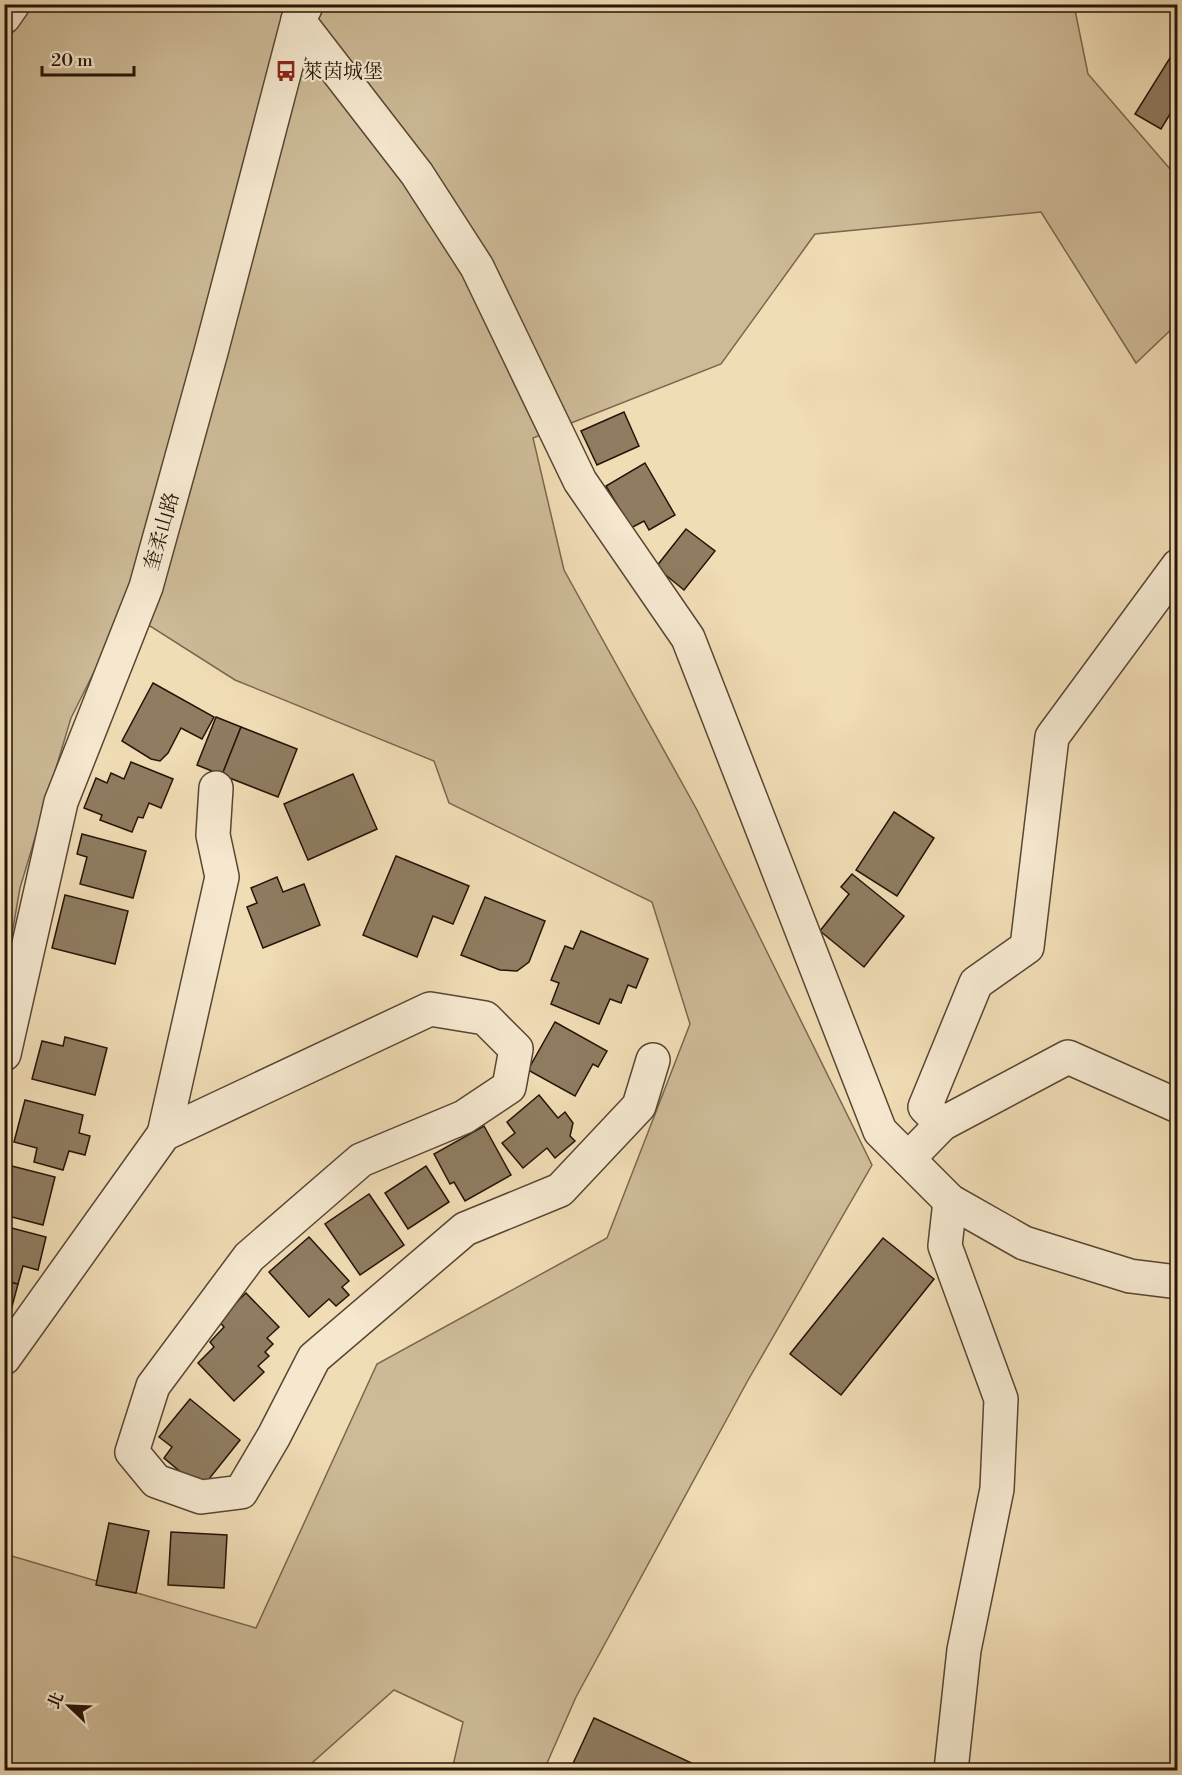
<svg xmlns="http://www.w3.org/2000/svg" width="1182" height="1775" font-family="'Libre Bodoni','Noto Serif TC',serif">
	<rect width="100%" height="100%" fill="#f0dcb5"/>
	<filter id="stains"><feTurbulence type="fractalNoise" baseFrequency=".00333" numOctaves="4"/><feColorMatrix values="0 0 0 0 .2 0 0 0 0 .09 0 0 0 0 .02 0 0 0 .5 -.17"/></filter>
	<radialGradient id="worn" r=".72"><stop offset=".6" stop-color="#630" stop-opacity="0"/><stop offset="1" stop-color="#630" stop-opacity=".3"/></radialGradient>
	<polygon fill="#cdba97" stroke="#79674e" stroke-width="1.5" points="5,5 1074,5 1088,74 1177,177 1177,324 1136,363 1041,212 815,234 721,364 533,438 564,570 697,810 872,1165 747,1382 576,1697 544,1770 452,1770 463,1722 394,1690 304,1770 5,1770 5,1554 256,1628 377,1364 607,1238 690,1024 652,902 449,803 434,761 235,680 125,610 71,718 20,888 5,974"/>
	<g fill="#8f7c61" stroke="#251406" stroke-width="1.5">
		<polygon points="1178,45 1178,101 1161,129 1135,114"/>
		<polygon points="624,412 639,446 597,465 581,431"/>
		<polygon points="645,463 675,515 649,530 644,521 631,528 606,486"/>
		<polygon points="686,529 715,551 684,590 656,567"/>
		<polygon points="153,683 214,717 202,739 181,728 168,753 160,761 151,759 122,741"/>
		<polygon points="216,717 241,727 222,775 197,765"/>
		<polygon points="241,727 297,749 278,797 222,775"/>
		<polygon points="131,762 173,779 161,808 149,803 143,818 138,817 132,832 100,820 102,815 84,808 96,778 107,783 111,773 124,779"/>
		<polygon points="353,774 377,829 308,860 284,804"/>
		<polygon points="894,812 934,838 897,896 856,870"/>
		<polygon points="82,834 146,851 133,898 80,884 87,857 77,854"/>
		<polygon points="396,856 469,886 453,924 433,916 417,957 363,935"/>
		<polygon points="852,874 904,916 864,967 820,931 849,894 841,887"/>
		<polygon points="277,877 283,892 304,884 320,925 263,948 247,907 257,903 251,888"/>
		<polygon points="65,895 128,911 115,964 52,948"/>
		<polygon points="485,897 545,921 529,962 517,971 500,970 461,955"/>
		<polygon points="581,931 648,959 636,988 628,985 621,1003 610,999 599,1024 551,1004 559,983 551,980 565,946 573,949"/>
		<polygon points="555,1022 607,1051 598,1067 593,1064 575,1096 528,1070"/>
		<polygon points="65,1037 107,1048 95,1095 32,1079 42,1041 63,1046"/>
		<polygon points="539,1095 558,1118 565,1112 573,1123 570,1136 575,1141 555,1158 547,1148 523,1168 502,1143 515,1133 507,1122"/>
		<polygon points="25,1100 83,1115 79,1133 90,1136 85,1155 69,1151 63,1170 34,1162 37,1148 14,1142"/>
		<polygon points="484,1126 511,1175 465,1201 454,1182 450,1184 434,1154"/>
		<polygon points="4,1164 55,1177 43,1225 4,1215"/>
		<polygon points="426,1166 449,1202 408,1229 385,1193"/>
		<polygon points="369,1194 404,1245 360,1275 325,1224"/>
		<polygon points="4,1226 46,1237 38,1270 23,1266 18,1284 4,1281"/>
		<polygon points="309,1237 349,1281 342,1287 349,1295 336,1306 329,1299 309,1317 269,1272"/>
		<polygon points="883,1238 934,1279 841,1395 790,1354"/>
		<polygon points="4,1281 18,1284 6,1329 4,1329"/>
		<polygon points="246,1293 279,1327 267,1338 273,1344 265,1352 269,1356 258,1366 264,1372 234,1401 198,1363 214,1347 210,1342 224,1327 218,1320"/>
		<polygon points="190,1399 240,1440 201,1489 164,1458 172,1447 159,1437"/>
		<polygon points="109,1523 149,1531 136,1593 96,1585"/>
		<polygon points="171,1532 227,1535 224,1588 168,1585"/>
		<polygon points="594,1718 696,1765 693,1770 570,1770"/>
	</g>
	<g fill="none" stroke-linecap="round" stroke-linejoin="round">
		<defs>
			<g id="minor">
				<polyline points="4,17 13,4"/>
				<polyline points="298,20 417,174 477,267 580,481 688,638 880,1131 950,1201 1024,1243 1130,1276 1178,1282"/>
				<polyline points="4,1054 61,802 146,587 211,352 298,20 305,8"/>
				<polyline points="942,1124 925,1107 976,983 1027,947 1052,737 1178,566"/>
				<polyline points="164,1134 222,877 213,835 216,788"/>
				<polyline points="908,1159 942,1124 1068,1057 1178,1106"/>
				<polyline points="950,1201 945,1246 1001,1399 997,1489 964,1650 951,1770"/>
				<polyline points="4,1358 164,1134 430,1009 485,1018 516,1049 509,1087 464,1117 361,1160 249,1257 153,1386 132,1452 156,1481 201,1497 241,1492 274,1436 314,1358 465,1229 560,1190 639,1106 653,1060"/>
			</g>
		</defs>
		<use href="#minor" stroke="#584632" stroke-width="36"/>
		<use href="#minor" stroke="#f5e8cf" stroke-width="33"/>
	</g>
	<defs>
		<symbol id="bus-bare" viewBox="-9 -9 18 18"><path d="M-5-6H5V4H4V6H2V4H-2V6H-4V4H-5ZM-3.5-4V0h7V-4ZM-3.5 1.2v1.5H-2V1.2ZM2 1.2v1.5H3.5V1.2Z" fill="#8f2418" stroke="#f5e8cf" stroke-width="2.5" paint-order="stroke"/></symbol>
	</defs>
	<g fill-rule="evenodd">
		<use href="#bus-bare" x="271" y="56" width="30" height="30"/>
	</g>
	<g text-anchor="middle" stroke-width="4.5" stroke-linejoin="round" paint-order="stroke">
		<g font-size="20" fill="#251406" stroke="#f5e8cf" text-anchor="start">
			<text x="303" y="78">萊茵城堡</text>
		</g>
		<g font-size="20" fill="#251406" stroke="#f5e8cf">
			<text transform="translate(161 531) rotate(-74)" y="7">奎柔山路</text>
		</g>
	</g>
	<rect width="1182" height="1775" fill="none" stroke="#f0dcb5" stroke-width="24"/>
	<rect x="6" y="6" width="1170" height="1763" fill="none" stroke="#251406" stroke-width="3"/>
	<rect x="12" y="12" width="1158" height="1751" fill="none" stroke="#251406" stroke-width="1.5"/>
	<g transform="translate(69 1706) rotate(293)" stroke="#f5e8cf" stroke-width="4.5" paint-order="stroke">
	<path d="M0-4.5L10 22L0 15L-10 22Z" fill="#251406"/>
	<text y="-9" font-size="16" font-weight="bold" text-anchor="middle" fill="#251406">北</text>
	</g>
	<path d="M42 66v9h92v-9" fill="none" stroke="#251406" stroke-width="3"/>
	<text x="51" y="66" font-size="18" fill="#251406" stroke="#f5e8cf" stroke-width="4.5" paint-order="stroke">20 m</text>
	<rect width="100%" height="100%" filter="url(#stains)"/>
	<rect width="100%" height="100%" fill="url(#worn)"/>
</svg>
